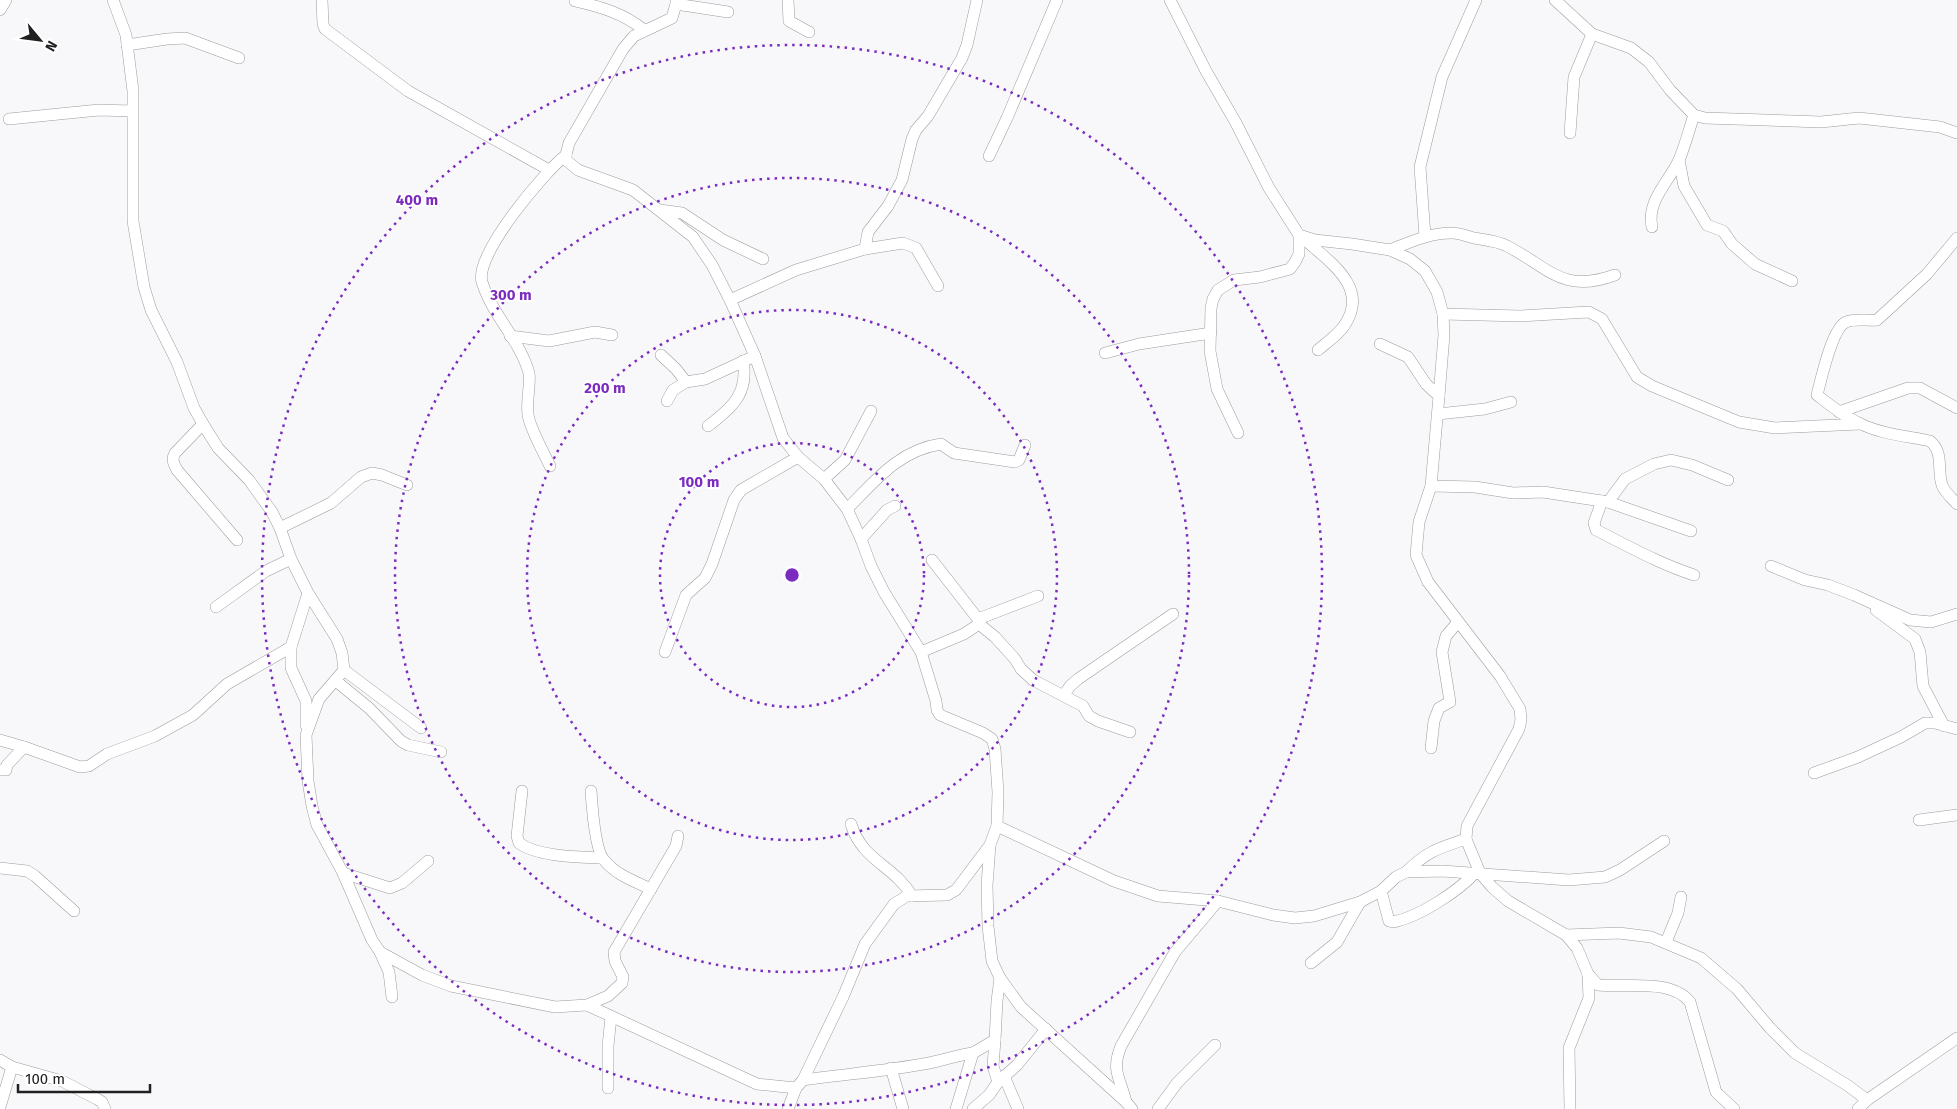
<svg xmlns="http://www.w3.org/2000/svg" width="1957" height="1109" font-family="'Fira Sans',sans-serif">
	<rect width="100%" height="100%" fill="#f8f8fb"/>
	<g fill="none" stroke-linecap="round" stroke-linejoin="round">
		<defs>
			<g id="minor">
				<polyline points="113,0 126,35 133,91 133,221 144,287 151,310 177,362 194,408 203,424 218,448 249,480 272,512 280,528 291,559 308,593 337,639 342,653 344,670 319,699 306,735 308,781 312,806 317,825 343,873 372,940 380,952 422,975 451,986 555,1007 587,1005 608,996 622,983 623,977 615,961 614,952 676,846 678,836"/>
				<polyline points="322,0 323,24 325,29 408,91 549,170"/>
				<polyline points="676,0 676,4 672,18 634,36 623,49 569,143 566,155 566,160 578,170 633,190 693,237 712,265 730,300 755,356 783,438 798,457 824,479 847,509 861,539 871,566 884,592 921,652 936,701 937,710 940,715 983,733 992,739 995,749 998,792 997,826 990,845 987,885 988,926 992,961 1000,978 1021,1007 1126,1102 1132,1109"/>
				<polyline points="788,0 789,21 809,32"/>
				<path d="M1170,0L1206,71L1236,123L1269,188L1299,235L1315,240L1352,244L1390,250L1410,259L1425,271L1437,292L1443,314L1444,335L1439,396L1431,486L1419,522L1416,555L1428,582L1500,676L1520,709L1521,720L1519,729L1467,826L1466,839L1480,873L1492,887L1508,901L1566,935L1577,948L1588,974L1598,985C1626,988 1671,978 1690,1002L1716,1092L1734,1109"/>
				<polyline points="1555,0 1592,34 1631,48 1649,62 1670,90 1694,115 1705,118 1821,122 1859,118 1940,127 1957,133"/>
				<path d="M575,1C601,7 623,13 644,30"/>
				<polyline points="676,4 728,12"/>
				<polyline points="0,10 6,0"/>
				<polyline points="127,45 167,39 185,38 239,58"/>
				<polyline points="9,119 99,110 132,111"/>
				<polyline points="1570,133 1574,77 1592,34"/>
				<polyline points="989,156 1007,118 1057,0"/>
				<polyline points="1679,160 1684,186 1707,225 1723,231 1732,244 1755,264 1792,281"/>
				<polyline points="660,210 682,213 723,240 763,259"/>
				<path d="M1652,227C1646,202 1669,181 1679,160C1685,146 1689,130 1694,115"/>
				<polyline points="1425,236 1420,167 1442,77 1476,0"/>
				<path d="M1303,238C1328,261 1371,287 1344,326C1338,335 1326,343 1318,350"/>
				<path d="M1957,238L1927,274L1877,320C1868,321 1854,318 1846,322C1832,328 1821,380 1817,395C1830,405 1843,416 1859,423C1880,434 1907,436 1930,441C1944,452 1937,470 1942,485C1945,493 1952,498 1957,504"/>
				<polyline points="865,249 868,232 888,206 902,180 912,139 916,130 928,116 962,58 967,45 977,0"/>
				<path d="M1390,250C1410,242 1429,233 1452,233C1459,233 1467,236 1474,238C1485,240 1498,241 1507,246C1550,268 1562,294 1615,275"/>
				<polyline points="730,300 796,270 865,249 903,243 916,248 938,286"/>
				<polyline points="1443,314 1520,316 1589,312 1602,319 1637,377 1652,386 1739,422 1775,428 1860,424"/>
				<polyline points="510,336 549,341 595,332 612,335"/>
				<polyline points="1380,344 1408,357 1426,384 1439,396"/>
				<polyline points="1105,353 1139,344 1211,333"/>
				<polyline points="661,355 676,369 686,382"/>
				<polyline points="667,401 673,390 686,382 705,379 755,356"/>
				<polyline points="1839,412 1908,388 1920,388 1957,408"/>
				<polyline points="1438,414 1485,409 1511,402"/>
				<path d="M203,424L175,453C171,460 174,464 177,470L237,540"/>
				<path d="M708,426C732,408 749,393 743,361"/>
				<polyline points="1238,433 1217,389 1210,351 1211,308 1213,299 1218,290 1234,280 1260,277 1290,269 1295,262 1299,254 1299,235"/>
				<path d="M550,466C544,453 529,427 528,414C526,402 531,382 529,373C520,340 492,315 482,282C474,255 544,172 566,155"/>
				<polyline points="824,479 845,460 871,411"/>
				<polyline points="1431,486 1475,487 1513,493 1543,492 1608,502 1691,531"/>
				<path d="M1602,501L1594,523L1596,530C1628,546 1660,564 1694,575"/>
				<polyline points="1608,502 1625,479 1654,464 1671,460 1692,465 1728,480"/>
				<path d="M847,509C875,481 899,450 941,444L954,453L1015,462L1019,460L1025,445"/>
				<polyline points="280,528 331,503 361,477 372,473 382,475 407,485"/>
				<polyline points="861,539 887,510 895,506"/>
				<polyline points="1771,566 1805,580 1828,585 1854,595 1910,620 1931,622 1957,614"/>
				<polyline points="216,607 266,571 291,559"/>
				<polyline points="1876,610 1915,639 1920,652 1923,686 1944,726"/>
				<polyline points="978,619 1038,596"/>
				<polyline points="979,624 995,637 1015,659 1021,669 1033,680 1083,706 1089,716 1098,721 1130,732"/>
				<polyline points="665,652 686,595 705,578 712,564 734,500 741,490 798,457"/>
				<polyline points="921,652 964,634 979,624 978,619 932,560"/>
				<polyline points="344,670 421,728"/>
				<polyline points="336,681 369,708 401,741 408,745 441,752"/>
				<polyline points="1064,695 1070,686 1078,679 1173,614"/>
				<polyline points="306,725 306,701 291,668 291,647 308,593"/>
				<polyline points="0,740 24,747 80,767 89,766 107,754 155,736 193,715 227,684 291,647"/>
				<polyline points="1431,748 1434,721 1439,708 1450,702 1442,652 1446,636 1458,622"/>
				<polyline points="0,770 6,770 7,765 24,747"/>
				<polyline points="1814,773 1858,757 1901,737 1925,723 1935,723 1957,729"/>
				<path d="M522,791L517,836L519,843C538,857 579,857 602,858"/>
				<path d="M591,791C592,806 595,850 604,860C616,875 634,881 651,889"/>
				<polyline points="1919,820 1957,815"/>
				<path d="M851,824C862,861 895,866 912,896"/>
				<polyline points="997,826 1114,881 1158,896 1218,901 1273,915 1295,918 1314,916 1360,902 1381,891 1396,877 1406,872 1442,871 1569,880 1605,877 1620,870 1664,841"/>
				<polyline points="0,868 27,871 35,876 74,911"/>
				<path d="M1406,872C1429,850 1437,849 1466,839"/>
				<polyline points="343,873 390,888 402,883 428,861"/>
				<path d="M1381,891L1389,921L1393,922C1419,917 1457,892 1475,873"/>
				<polyline points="1566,935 1619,933 1651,937 1701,958 1737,989 1770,1028 1795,1053 1847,1085 1867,1100"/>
				<polyline points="1666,942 1678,913 1681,897"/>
				<polyline points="380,952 389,972 392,997"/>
				<polyline points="1311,963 1337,942 1360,902"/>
				<polyline points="587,1005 757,1084 796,1088"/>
				<polyline points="995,1040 993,1066 998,1082"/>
				<polyline points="0,1060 12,1067 62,1081 97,1099 102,1102 105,1109"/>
				<polyline points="891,1068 903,1109"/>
				<polyline points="1004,1076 1018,1109"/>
				<path d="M803,1080C845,1074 887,1071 929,1063C944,1060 958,1055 973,1053"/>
				<polyline points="608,1088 608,1046 611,1017"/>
				<path d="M1126,1102C1120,1077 1111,1071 1121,1046L1175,952L1218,901"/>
				<polyline points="0,1107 12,1067"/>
				<polyline points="788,1109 796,1088 803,1080 843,997 865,944 894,904 907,896 947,895 956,890 990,845"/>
				<polyline points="956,1109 973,1053 995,1040 997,1001 1000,978"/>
				<polyline points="973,1109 989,1095 998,1082 1017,1065 1046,1029"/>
				<polyline points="1158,1109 1177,1083 1215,1045"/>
				<polyline points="1570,1109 1569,1048 1589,998 1588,974"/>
				<polyline points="1858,1109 1867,1100 1957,1038"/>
			</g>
		</defs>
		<use href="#minor" stroke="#9c9c9f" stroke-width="12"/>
		<use href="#minor" stroke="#fff" stroke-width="11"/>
	</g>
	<g fill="none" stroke="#7b2cbf" stroke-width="2.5" stroke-dasharray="2.5 5">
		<circle cx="792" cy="575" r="132"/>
		<circle cx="792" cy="575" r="265"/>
		<circle cx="792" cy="575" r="397"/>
		<circle cx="792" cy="575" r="530"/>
	</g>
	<circle cx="792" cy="575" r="8" fill="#7b2cbf" stroke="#fff" stroke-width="2.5"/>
	<g font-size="15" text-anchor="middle" font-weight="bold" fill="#7b2cbf" stroke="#fff" stroke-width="4" stroke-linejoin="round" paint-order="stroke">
		<text x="417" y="205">400 m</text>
		<text x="511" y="300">300 m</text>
		<text x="605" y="393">200 m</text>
		<text x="699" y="487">100 m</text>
	</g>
	<g transform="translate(40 40) rotate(119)" stroke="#ffffff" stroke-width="4" paint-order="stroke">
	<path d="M0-4L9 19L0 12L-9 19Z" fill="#202021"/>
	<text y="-8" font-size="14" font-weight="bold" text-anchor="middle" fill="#202021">N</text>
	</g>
	<path d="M18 1084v8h132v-8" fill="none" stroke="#202021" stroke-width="2.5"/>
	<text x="25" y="1084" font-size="15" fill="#202021" stroke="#ffffff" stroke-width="4" paint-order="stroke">100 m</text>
</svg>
